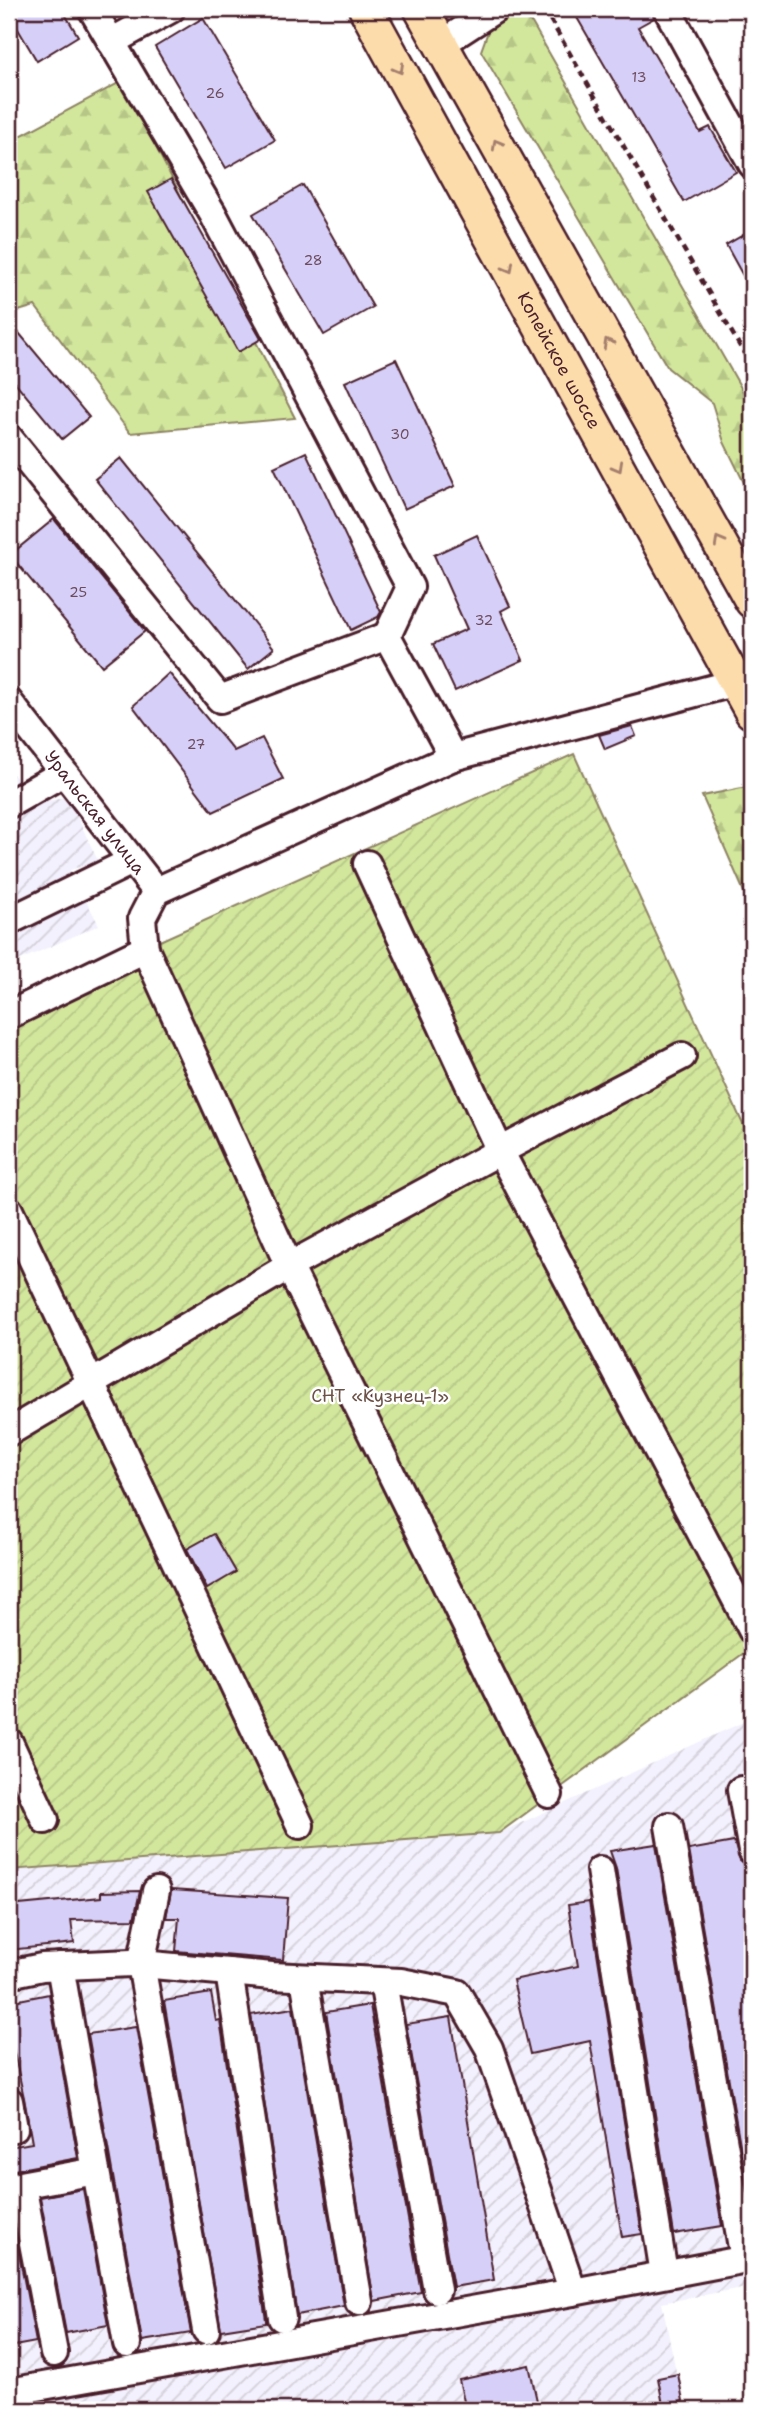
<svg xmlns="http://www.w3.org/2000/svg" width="761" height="2419" font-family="'Shantell Sans',sans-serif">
	<defs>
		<pattern id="industrial-furrows" width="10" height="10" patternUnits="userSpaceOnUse" patternTransform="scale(1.75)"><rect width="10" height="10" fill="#f3f1fd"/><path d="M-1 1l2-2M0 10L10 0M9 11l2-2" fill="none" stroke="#d2ced9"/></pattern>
		<pattern id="forest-firs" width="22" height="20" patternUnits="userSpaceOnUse" patternTransform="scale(1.75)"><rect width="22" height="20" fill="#d2e79c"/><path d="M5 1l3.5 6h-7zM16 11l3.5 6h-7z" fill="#b6c687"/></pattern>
		<pattern id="garden-furrows" width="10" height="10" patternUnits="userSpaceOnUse" patternTransform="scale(1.75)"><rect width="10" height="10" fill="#d2e79c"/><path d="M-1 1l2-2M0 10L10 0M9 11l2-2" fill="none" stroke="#b6c687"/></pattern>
	</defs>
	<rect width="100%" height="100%" fill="#fff"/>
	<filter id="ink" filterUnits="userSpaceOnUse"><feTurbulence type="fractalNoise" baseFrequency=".0143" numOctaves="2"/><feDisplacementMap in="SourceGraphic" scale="14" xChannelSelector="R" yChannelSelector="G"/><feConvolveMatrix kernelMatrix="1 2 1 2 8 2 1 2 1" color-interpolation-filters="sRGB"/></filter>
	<g filter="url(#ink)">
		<g fill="url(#industrial-furrows)">
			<polygon points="9,769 36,803 68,797 98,861 70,870 99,925 9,965"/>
			<polygon points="752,1718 752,2286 662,2303 684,2410 9,2410 9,1870 499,1833"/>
		</g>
		<g fill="url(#forest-firs)" stroke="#8e8364" stroke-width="2">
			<polygon points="512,14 532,23 752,407 752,499 724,442 712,403 668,368 481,51 490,26"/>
			<polygon points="122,81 295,418 130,433 35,306 9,314 9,142"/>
			<polygon points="752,786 752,910 702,796"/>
		</g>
		<polygon fill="url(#garden-furrows)" stroke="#8e8364" stroke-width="2" points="574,754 752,1144 752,1647 499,1833 9,1870 9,1009"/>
		<g fill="#d6d0f8" stroke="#4a1f2b" stroke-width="2">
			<polygon points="9,9 62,9 78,36 37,61 9,14"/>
			<polygon points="572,9 651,9 654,18 638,27 700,132 710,127 736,172 684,202"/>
			<polygon points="203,18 275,140 226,168 155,47"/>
			<polygon points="171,179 261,339 238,352 148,192"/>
			<polygon points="303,185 373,307 324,335 253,214"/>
			<polygon points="752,230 752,292 726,245"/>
			<polygon points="9,321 89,417 62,439 9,375"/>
			<polygon points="396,359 455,486 404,509 345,382"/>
			<polygon points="306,452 381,612 378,617 351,630 274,467"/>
			<polygon points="121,458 274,648 248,669 95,479"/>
			<polygon points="54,519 145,631 102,666 10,555"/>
			<polygon points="477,535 510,606 501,611 523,660 455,691 433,644 467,629 434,555"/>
			<polygon points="169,673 234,751 262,738 283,779 213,812 133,706"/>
			<polygon points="632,726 636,736 605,749 599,735"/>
			<polygon points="214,1534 236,1572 207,1589 187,1549"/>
			<polygon points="734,1842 740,1861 746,1866 752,1900 752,2214 689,1850"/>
			<polygon points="656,1844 722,2226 674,2234 616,1868 610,1851"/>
			<polygon points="171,1890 288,1898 283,1960 176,1951 179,1918 166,1918"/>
			<polygon points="140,1891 134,1919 71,1920 74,1943 9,1950 9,1906 101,1897 101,1892"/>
			<polygon points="589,1902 642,2234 622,2237 590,2041 530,2054 513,1980 578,1966 568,1905"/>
			<polygon points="211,1993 216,2021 220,2020 266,2320 266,2323 221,2330 164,2001"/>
			<polygon points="49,1994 78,2158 9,2171 9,2147 32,2143 24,2098 9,2029 9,2002"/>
			<polygon points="370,2005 421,2292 374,2301 326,2012"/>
			<polygon points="293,2008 344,2306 297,2315 251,2015"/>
			<polygon points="451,2017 494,2280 453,2287 406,2024"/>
			<polygon points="136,2027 191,2333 142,2341 88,2034"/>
			<polygon points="83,2189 108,2325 66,2333 40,2197"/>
			<polygon points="9,2202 36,2342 9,2347"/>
			<polygon points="529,2365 539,2410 466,2410 459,2380"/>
			<polygon points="678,2374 683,2401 663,2405 658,2378"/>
		</g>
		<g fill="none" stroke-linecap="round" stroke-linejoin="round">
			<defs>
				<g id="minor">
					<polyline points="92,9 213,214 410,587 387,636 453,757"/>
					<polyline points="667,9 752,164"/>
					<polyline points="111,42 171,9"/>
					<polyline points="441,44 495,9"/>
					<polyline points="9,438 220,699 387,636"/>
					<path id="s1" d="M9,702L156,891"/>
					<polyline points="9,804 63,773"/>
					<polyline points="367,864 500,1151 752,1630"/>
					<polyline points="9,921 132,861"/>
					<polyline points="145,949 289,1266 549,1794"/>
					<polyline points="9,1015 145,949 142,918 156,891 453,757 737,682"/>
					<polyline points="9,1210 300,1825"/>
					<polyline points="9,1432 289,1266 500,1151 682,1056"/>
					<polyline points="9,1742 45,1820"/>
					<polyline points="741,1790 752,1851"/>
					<polyline points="669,1826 744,2259"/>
					<polyline points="600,1870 664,2274"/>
					<polyline points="156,1891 141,1964 206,2330"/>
					<polyline points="229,1972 282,2318"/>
					<polyline points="9,1974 42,1967 131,1963 272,1976 401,1982 457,1993 489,2048 573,2292"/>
					<polyline points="304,1978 359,2302"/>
					<polyline points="383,1982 437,2290"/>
					<polyline points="9,2101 14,2128"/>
					<polyline points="96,2171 127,2344"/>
					<polyline points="22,2185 54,2353"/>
					<polyline points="9,2187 96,2171 60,1966"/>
					<polyline points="9,2392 573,2292 752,2258"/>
				</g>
				<g id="major">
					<path id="s2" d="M366,9L752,712"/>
					<polyline points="421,9 752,601"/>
				</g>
			</defs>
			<use href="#minor" stroke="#4a1f2b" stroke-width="32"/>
			<use href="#major" stroke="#4a1f2b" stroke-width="38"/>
			<polyline stroke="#4a1f2b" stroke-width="4.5" stroke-dasharray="7 5" stroke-linecap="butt" points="544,9 752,367"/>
			<use href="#minor" stroke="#fff" stroke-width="26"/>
			<use href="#major" stroke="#fddcac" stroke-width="33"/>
		</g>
		<defs><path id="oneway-chevron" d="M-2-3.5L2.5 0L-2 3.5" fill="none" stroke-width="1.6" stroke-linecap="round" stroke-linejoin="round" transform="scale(1.75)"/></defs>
		<g stroke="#a47e6c">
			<use href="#oneway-chevron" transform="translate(399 69) rotate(61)"/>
			<use href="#oneway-chevron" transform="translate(497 144) rotate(-119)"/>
			<use href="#oneway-chevron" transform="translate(509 268) rotate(61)"/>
			<use href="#oneway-chevron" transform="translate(608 343) rotate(-119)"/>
			<use href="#oneway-chevron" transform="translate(618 467) rotate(61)"/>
			<use href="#oneway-chevron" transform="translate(719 541) rotate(-119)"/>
		</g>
	</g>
	<g text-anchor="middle" stroke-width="5" stroke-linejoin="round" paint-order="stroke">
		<g font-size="14" fill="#6d4b5e">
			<text x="639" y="82">13</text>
			<text x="215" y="98">26</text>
			<text x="313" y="265">28</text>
			<text x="400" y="439">30</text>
			<text x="78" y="597">25</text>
			<text x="484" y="625">32</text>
			<text x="196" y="749">27</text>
		</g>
		<g font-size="18" fill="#4a1f2b" stroke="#fff">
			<text dy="6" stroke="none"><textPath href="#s2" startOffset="401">Копейское шоссе</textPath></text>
			<text dy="6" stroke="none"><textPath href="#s1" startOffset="140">Уральская улица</textPath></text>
		</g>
		<g font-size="18" fill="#6c5147" stroke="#fff">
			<text x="380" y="1402">СНТ «Кузнец-1»</text>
		</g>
	</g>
	<rect width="761" height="2419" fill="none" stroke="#fff" stroke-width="35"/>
	<rect x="18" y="18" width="726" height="2384" fill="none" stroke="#4a1f2b" stroke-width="2.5" filter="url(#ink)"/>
</svg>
